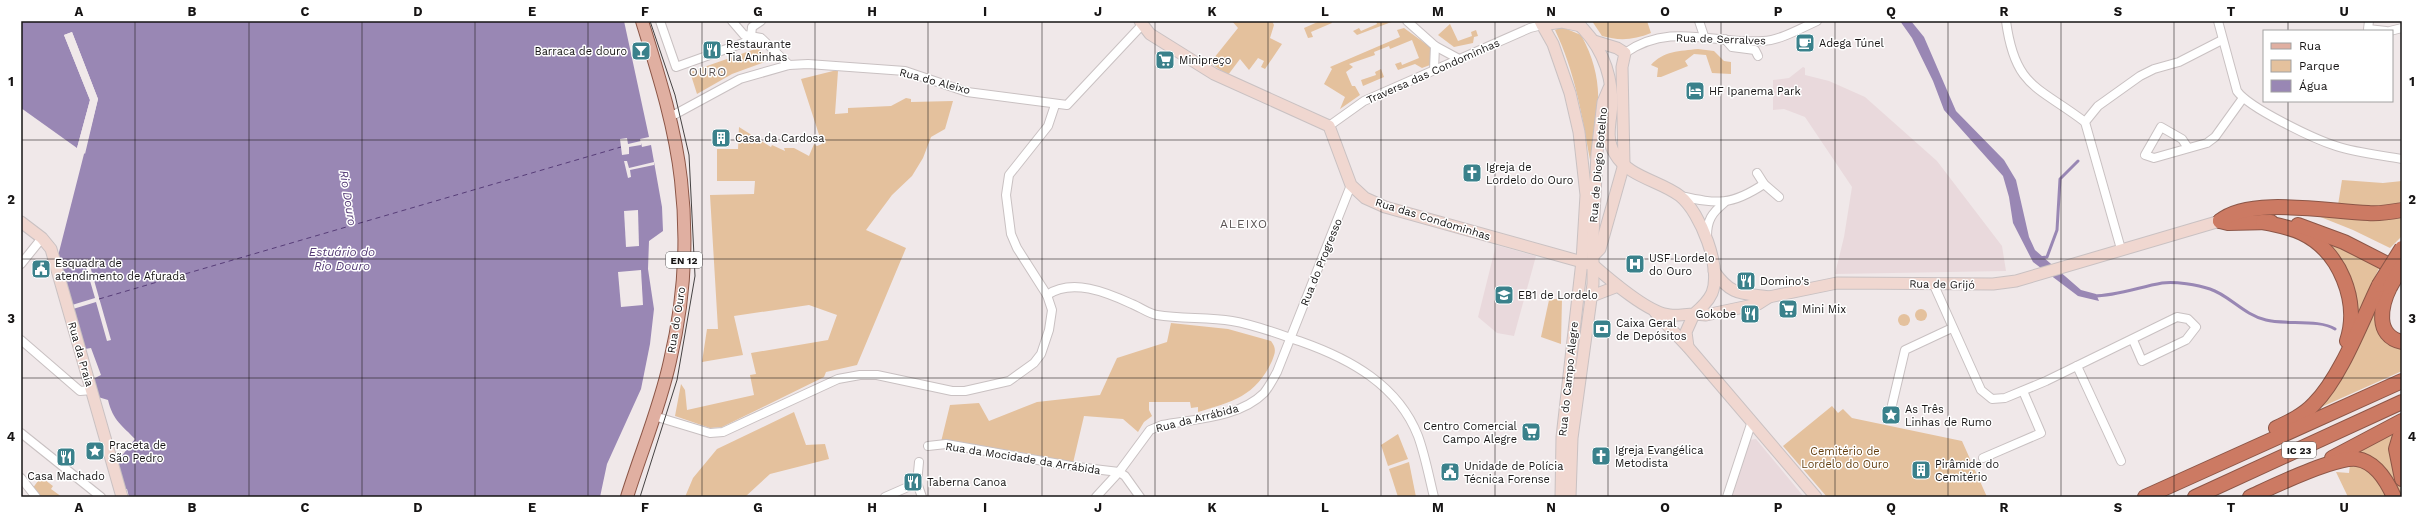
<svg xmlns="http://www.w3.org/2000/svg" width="2423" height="518" font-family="'Work Sans',sans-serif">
	<rect width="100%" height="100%" fill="#f0e8e9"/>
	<g fill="#e9d9dc">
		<polygon points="1803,67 1805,68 1805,75 1829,81 1865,97 1937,161 2002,246 2006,271 1835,274 1844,237 1852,187 1805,117 1784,109 1773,110 1773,80 1789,78"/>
		<polygon points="1496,245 1536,256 1514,336 1497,333 1478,317"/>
		<polygon points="1756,439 1804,497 1731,497 1749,440"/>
	</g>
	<g fill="#e4c19d">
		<polygon points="1232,21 1272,21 1274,25 1270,38 1282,44 1265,69 1261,67 1264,61 1258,58 1249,70 1240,59 1228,75 1210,63 1238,28"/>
		<polygon points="1320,21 1331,21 1332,23 1311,32 1313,37 1308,38 1304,28"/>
		<polygon points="1376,21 1394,21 1357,35 1353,31 1359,28 1361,31 1377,24"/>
		<path d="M1592,21H1647L1651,33C1634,40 1619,41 1602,36Z"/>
		<polygon points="1450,24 1458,41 1472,36 1471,32 1476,30 1478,36 1474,37 1473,43 1454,47 1438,35"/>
		<path d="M1562,27L1581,35C1605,78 1600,114 1590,160C1582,115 1575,72 1555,30Z"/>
		<polygon points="1404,28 1430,47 1432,61 1430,65 1422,68 1415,64 1398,70 1395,64 1401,62 1402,65 1419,58 1412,40 1390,49 1389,46 1374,52 1375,55 1349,64 1353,67 1346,72 1352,86 1355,86 1360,95 1340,109 1345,97 1324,84 1332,69 1330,67 1400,37 1397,30"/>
		<polygon points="758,48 770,60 732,74 697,94 690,72"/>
		<path d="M1698,49L1714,51L1724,61L1731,62V74L1712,73L1706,55L1694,54L1685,61L1688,66L1661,77H1657L1658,68L1651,65C1663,51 1680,51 1698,49Z"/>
		<polygon points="1381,69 1384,77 1363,86 1361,80 1376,75 1375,72"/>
		<polygon points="833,71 838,71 835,114 848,113 848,108 891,106 906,98 911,99 911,102 953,101 945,129 931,137 923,158 912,176 892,195 866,230 906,248 857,365 826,372 824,377 722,427 710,428 675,416 681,384 685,390 687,410 754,395 750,375 756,374 751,353 828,340 837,315 809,305 734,316 743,355 702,362 707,329 718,329 710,195 754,194 755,181 717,181 717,149 738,149 739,127 771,147 772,145 785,151 784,148 794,148 809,156 814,144 817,146 822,144 801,79"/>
		<polygon points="2342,180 2383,183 2402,181 2402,202 2380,207 2338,205"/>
		<polygon points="2402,212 2402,236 2390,248 2353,230 2313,214"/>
		<polygon points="2322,240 2381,264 2357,315"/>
		<polygon points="1562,298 1561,344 1541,337 1549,300"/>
		<circle cx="1921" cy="315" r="6"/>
		<polygon points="2375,310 2376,324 2402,347 2402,371 2317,409"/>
		<circle cx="1904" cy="320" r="6"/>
		<path d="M1171,323L1228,329L1271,341C1277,349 1275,353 1272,361C1256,396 1232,402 1198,412V407L1191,408L1190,402H1149V410L1152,416L1144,422L1138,432L1123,419L1084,416L1073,463L941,442L950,405L979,403L989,421L1037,402L1100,395L1117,358L1167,342Z"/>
		<polygon points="1832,406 1838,413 1843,409 1852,418 1962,441 1987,497 1827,497 1783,446"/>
		<polygon points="794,412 806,445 825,444 829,459 770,474 745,497 685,497 693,478 717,449"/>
		<polygon points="2396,426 2394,456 2402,497 2392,477 2380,463 2356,452"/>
		<polygon points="1398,434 1408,459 1388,466 1381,445"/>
		<polygon points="1409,462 1416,497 1398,497 1389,469"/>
		<path d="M2350,464C2371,467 2378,480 2387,497H2348L2336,472L2349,473Z"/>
		<polygon points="41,477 53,486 51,489 62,497 39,497 32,489"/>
	</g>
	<g fill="#9987b4">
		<path d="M21,21H624L649,137L640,139L642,147L651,145L662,207L663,231L649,241L648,269L654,309L650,344L641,389L607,464L600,497H129L127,489H125L117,462L135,439C123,426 113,421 108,400L98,397L93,379L101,375L91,348L85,349L58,256L98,99L72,32L64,35L90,100L77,148L21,108Z"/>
		<polygon points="1900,21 1911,21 1924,37 1956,111 2004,160 2016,180 2029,237 2035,250 2081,290 2096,294 2099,301 2078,296 2033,262 2013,223 2009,197 2003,176 1944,110 1933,81 1912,38"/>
	</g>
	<g fill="#f0e8e9">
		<polygon points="72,32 98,99 85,154 83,152 96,99 71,35 67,36 92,100 79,149 77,148 90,100 64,35"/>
		<polygon points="627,138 628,144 641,141 641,145 629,147 629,154 622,155 620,139"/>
		<polygon points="624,161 627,161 629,168 654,162 654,165 630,170 631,177 628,178"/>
		<polygon points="638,210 639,246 626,247 624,211"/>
		<polygon points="88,259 111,340 107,341 96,302 73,309 72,305 95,298 84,260"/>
		<polygon points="641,270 643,305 621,307 618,272"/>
	</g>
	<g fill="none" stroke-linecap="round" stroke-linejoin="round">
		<g stroke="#9987b4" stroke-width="3">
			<polyline points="2038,258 2047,257 2057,230 2060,179 2078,161"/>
			<path d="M2093,296C2117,296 2139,287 2162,283C2175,281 2198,285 2210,289C2229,295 2244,315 2266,320C2285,325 2320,319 2335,329"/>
		</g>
		<polyline stroke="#573d78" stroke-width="1" stroke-dasharray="5 4" stroke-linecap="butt" points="99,299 621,147"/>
		<defs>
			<g id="street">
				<polyline points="660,21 676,67 746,42 751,36 752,27 761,21"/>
				<polyline points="732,21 744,35 761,38 789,65"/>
				<polyline points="1407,21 1435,46 1459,59"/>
				<polyline points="1699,21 1704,36"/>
				<path d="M2006,21C2015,88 2038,86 2085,122"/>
				<path d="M2218,21L2237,91C2249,108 2314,139 2336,146C2357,153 2380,155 2402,159"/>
				<polyline points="2369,21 2368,29 2386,31"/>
				<polyline points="2390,31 2402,28"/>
				<polyline points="1725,39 1732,47 1755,50 1758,56"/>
				<path d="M1625,53C1671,21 1715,45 1763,41C1781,40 1801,28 1817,21"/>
				<polyline points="1434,70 1435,46"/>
				<polyline points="670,117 740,79 789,65 808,64 905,71 967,92 1067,105 1142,25"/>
				<polyline points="1329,126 1364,101 1530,28 1542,25"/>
				<polyline points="2188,148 2182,139 2161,127 2145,155 2154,158 2207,143 2215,137 2243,98"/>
				<polyline points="1757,173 1764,184 1779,197"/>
				<path d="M1680,196C1718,204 1731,206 1764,184"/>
				<path d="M1707,236C1707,220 1712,213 1724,203"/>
				<polyline points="2121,249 2085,122 2098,106 2140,76 2154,69 2179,62 2222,40"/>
				<polyline points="21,264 42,238"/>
				<polyline points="1933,283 1981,390 1992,399 2005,398 2046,381 2177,317 2188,319 2196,327 2186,340 2142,361 2133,340"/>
				<path d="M1047,295C1072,278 1106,292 1132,304C1140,307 1149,314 1157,315C1182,319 1208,317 1232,321C1256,325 1279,334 1302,342C1350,359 1398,385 1418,436C1425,455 1429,477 1434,497"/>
				<polyline points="21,340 80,391 92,390"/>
				<polyline points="2077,366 2121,461"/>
				<polyline points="1892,405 1905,350 1952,328"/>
				<polyline points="654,416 710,433 723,432 838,379 860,375 877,375 952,391 965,391 1009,381 1034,363 1041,354 1049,330 1052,310 1047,295 1017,248 1011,234 1006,195 1009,175 1048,126 1055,105"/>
				<polyline points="21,433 101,497"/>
				<polyline points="928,446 946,444 1077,467 1119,472 1125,476 1140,497"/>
				<polyline points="1983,458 2041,433 2023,391"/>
				<polyline points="919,462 917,483 922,497"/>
				<polyline points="21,478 36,497"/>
				<polyline points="885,497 917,483"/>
				<path d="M1096,497L1119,472L1150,430L1162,425C1194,419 1239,418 1264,393C1269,387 1273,379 1277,372L1351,185"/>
				<polyline points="1727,497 1752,421"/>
			</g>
			<g id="secondary">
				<path d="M1140,21L1150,34L1214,74L1329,126L1351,185L1365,198L1385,207L1593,265C1609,279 1649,314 1670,315C1678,316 1686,314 1694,314C1701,308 1708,302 1712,293C1722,268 1701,213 1680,196C1661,181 1628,177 1615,154C1604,137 1612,119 1612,101C1611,69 1599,42 1575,21"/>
				<polyline points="1540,21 1553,44 1570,93 1579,132 1586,195 1582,261 1562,437 1561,497"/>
				<polyline points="1542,25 1562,22 1581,26"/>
				<polyline points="21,222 42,238 51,249 122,497"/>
				<polyline points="1593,256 1600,249 1624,164 1622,67 1625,53 1617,48 1594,41"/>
				<path d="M1714,271C1731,296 1742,293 1769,297"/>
				<polyline points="1592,296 1618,286"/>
				<polyline points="1655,312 1688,347 1816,497"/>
				<polyline points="1688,347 1686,332 1694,314 1706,315 1758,304 1769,297 1837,283 1993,284 2016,281 2220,221"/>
				<polyline points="1570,497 1572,438 1593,284 1593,237 1597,153 1603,102 1609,88"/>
			</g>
			<path id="primary" d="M627,497C641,452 660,407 670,361C684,302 688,240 681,180C675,126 658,73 642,21"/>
			<g id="highway">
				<polyline points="2220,221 2228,223 2271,222"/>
				<path d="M2220,221C2250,196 2330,212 2368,213C2379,214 2391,212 2402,210"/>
				<path d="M2263,222C2275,225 2290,227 2302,233C2340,251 2360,302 2347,341"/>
				<polyline points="2298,225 2344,242 2401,271"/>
				<path d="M2390,287C2381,305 2374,336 2402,342"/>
				<path d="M2276,428C2289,422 2304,415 2314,404C2341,377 2362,320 2379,285"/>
				<polyline points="2402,429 2396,449 2402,479"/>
				<polyline points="2332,458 2402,421"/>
				<polyline points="2145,497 2402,381"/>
				<polyline points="2195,497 2402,402"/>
				<path d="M2250,497C2272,487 2335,456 2357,459C2376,462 2387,481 2394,497"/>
			</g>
		</defs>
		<use href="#street" stroke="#c9c1c2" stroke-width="10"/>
		<use href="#secondary" stroke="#c9c1c2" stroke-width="13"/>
		<use href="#primary" stroke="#8c5647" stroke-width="14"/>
		<use href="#highway" stroke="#8c5647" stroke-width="16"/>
		<use href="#street" stroke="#fff" stroke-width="8"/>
		<use href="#secondary" stroke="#f0d7d0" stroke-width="11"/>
		<use href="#primary" stroke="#e0afa1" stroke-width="12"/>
		<use href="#highway" stroke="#cc7a63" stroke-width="14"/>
		<polyline stroke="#454242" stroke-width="1" points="640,497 677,380 695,276 689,155 675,95 650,21"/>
		<defs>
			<g id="highway-bridge">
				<polyline points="2379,285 2402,248"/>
				<polyline points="2390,287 2402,266"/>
			</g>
		</defs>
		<use href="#highway-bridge" stroke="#8c5647" stroke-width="16" stroke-linecap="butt"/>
		<use href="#highway-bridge" stroke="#cc7a63" stroke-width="14"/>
	</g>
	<path fill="none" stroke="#161414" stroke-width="1" stroke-opacity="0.55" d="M135,21V497M249,21V497M362,21V497M475,21V497M588,21V497M702,21V497M815,21V497M928,21V497M1042,21V497M1155,21V497M1268,21V497M1381,21V497M1495,21V497M1608,21V497M1721,21V497M1835,21V497M1948,21V497M2061,21V497M2174,21V497M2288,21V31M2288,101V497M21,140H2402M21,259H2402M21,378H2402"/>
	<defs>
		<symbol id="cafe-square" viewBox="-11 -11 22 22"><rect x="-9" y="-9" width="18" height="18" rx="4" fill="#3a818b" stroke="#fff"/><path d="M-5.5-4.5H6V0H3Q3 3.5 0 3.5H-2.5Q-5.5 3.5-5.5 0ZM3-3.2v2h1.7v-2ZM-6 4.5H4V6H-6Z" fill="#fff"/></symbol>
		<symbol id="restaurant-square" viewBox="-11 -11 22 22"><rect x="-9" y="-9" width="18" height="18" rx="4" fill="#3a818b" stroke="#fff"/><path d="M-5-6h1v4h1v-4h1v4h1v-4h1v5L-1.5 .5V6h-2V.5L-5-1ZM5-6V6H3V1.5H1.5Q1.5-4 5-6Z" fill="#fff"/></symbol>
		<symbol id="bar-square" viewBox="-11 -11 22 22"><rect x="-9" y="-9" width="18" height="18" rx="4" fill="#3a818b" stroke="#fff"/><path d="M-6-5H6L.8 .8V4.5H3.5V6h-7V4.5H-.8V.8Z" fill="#fff"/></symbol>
		<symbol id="supermarket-square" viewBox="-11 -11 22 22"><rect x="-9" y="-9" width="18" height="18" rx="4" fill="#3a818b" stroke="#fff"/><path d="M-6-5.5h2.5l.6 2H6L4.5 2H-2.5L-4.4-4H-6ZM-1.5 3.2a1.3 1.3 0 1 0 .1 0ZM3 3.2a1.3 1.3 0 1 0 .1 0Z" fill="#fff"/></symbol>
		<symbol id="hotel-square" viewBox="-11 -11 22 22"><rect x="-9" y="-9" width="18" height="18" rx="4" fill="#3a818b" stroke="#fff"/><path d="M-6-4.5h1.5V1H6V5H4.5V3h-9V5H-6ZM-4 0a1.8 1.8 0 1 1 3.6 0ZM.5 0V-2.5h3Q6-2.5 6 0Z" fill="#fff"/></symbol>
		<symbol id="building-square" viewBox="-11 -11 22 22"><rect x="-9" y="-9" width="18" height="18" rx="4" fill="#3a818b" stroke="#fff"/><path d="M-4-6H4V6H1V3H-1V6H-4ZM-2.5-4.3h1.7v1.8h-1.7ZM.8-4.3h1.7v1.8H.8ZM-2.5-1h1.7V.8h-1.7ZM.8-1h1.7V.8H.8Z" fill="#fff"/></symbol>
		<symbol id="church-square" viewBox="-11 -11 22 22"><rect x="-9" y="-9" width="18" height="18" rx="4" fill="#3a818b" stroke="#fff"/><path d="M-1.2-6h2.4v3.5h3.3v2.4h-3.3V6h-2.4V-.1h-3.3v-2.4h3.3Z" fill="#fff"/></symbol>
		<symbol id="hospital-square" viewBox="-11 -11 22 22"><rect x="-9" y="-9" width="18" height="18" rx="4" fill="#3a818b" stroke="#fff"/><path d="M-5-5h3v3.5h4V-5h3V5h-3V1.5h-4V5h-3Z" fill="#fff"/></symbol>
		<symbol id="civic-square" viewBox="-11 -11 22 22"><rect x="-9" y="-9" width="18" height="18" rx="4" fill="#3a818b" stroke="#fff"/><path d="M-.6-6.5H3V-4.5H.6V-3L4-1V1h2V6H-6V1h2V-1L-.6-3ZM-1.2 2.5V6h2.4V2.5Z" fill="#fff"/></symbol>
		<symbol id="school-square" viewBox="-11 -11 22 22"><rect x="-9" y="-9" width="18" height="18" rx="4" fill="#3a818b" stroke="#fff"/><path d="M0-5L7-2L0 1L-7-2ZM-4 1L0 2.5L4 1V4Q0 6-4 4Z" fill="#fff"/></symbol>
		<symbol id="bank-square" viewBox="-11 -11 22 22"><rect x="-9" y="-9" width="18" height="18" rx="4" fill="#3a818b" stroke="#fff"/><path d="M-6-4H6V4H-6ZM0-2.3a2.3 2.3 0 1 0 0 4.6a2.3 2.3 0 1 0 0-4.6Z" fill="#fff"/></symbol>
		<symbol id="sight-square" viewBox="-11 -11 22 22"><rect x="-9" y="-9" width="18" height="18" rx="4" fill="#3a818b" stroke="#fff"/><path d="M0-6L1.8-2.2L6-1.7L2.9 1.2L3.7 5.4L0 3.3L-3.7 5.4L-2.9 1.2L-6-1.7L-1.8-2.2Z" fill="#fff"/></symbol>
	</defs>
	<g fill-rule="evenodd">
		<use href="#cafe-square" x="1794" y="32" width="22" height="22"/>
		<use href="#restaurant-square" x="701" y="39" width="22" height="22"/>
		<use href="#bar-square" x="630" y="40" width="22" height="22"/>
		<use href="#supermarket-square" x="1154" y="49" width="22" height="22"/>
		<use href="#hotel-square" x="1684" y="80" width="22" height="22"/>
		<use href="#building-square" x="710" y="127" width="22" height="22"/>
		<use href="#church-square" x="1461" y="162" width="22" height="22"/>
		<use href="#hospital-square" x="1624" y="253" width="22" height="22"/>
		<use href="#civic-square" x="30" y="258" width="22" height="22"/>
		<use href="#restaurant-square" x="1735" y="270" width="22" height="22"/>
		<use href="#school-square" x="1493" y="284" width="22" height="22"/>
		<use href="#supermarket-square" x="1777" y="298" width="22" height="22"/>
		<use href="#restaurant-square" x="1739" y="303" width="22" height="22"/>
		<use href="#bank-square" x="1591" y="318" width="22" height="22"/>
		<use href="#sight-square" x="1880" y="404" width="22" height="22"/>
		<use href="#supermarket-square" x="1520" y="421" width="22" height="22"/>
		<use href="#sight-square" x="84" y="440" width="22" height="22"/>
		<use href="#church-square" x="1590" y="445" width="22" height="22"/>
		<use href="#restaurant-square" x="55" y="446" width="22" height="22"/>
		<use href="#building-square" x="1910" y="459" width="22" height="22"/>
		<use href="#civic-square" x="1439" y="461" width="22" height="22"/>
		<use href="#restaurant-square" x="902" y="471" width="22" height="22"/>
	</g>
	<g text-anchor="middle" stroke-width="3" stroke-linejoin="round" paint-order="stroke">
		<g fill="#fff" stroke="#5c5a5a" stroke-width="1">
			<rect x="666" y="252" width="36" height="16" rx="3"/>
			<rect x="2282" y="442" width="34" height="16" rx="3"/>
		</g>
		<g font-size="10" font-weight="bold" fill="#161414">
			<text x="684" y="264">EN 12</text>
			<text x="2299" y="454">IC 23</text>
		</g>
		<g font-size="11" fill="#161414" stroke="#fff">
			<text transform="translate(1721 39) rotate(2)" y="4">Rua de Serralves</text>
			<text transform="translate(1433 71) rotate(-24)" y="4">Traversa das Condominhas</text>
			<text transform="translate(935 81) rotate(15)" y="4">Rua do Aleixo</text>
			<text transform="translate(1598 165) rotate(-85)" y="4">Rua de Diogo Botelho</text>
			<text transform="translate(1433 219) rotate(17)" y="4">Rua das Condominhas</text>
			<text transform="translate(1321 262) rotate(-68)" y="4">Rua do Progresso</text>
			<text transform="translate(1942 284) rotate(1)" y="4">Rua de Grijó</text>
			<text transform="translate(676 320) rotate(-81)" y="4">Rua do Ouro</text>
			<text transform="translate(81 354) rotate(74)" y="4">Rua da Praia</text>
			<text transform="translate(1568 379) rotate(-84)" y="4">Rua do Campo Alegre</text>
			<text transform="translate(1197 418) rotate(-14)" y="4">Rua da Arrábida</text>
			<text transform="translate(1023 458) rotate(9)" y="4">Rua da Mocidade da Arrábida</text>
		</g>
		<g font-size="11" fill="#161414" stroke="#fff" text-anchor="start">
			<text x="1819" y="47">Adega Túnel</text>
			<text x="726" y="48">Restaurante<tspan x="726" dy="13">Tia Aninhas</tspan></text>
			<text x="627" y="55" text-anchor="end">Barraca de douro</text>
			<text x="1179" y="64">Minipreço</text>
			<text x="1709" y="95">HF Ipanema Park</text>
			<text x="735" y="142">Casa da Cardosa</text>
			<text x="1486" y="171">Igreja de<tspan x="1486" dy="13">Lordelo do Ouro</tspan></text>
			<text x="1649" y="262">USF Lordelo<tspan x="1649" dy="13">do Ouro</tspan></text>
			<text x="55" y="267">Esquadra de<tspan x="55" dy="13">atendimento de Afurada</tspan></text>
			<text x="1760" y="285">Domino's</text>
			<text x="1518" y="299">EB1 de Lordelo</text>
			<text x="1802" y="313">Mini Mix</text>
			<text x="1736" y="318" text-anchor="end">Gokobe</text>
			<text x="1616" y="327">Caixa Geral<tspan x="1616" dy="13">de Depósitos</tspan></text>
			<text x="1905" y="413">As Três<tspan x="1905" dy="13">Linhas de Rumo</tspan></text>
			<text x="1517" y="430" text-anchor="end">Centro Comercial<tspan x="1517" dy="13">Campo Alegre</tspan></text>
			<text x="109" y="449">Praceta de<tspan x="109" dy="13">São Pedro</tspan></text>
			<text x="1615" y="454">Igreja Evangélica<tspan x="1615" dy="13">Metodista</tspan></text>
			<text x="1935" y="468">Pirâmide do<tspan x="1935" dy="13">Cemitério</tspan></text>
			<text x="1464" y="470">Unidade de Polícia<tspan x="1464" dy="13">Técnica Forense</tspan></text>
			<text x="66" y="480" text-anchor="middle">Casa Machado</text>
			<text x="927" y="486">Taberna Canoa</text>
		</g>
		<g font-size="11" fill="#623d0e" stroke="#fff">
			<text x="1845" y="455">Cemitério de<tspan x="1845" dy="13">Lordelo do Ouro</tspan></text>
		</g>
		<g font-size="12" letter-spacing="1" fill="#5a5354" stroke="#fff">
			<text x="708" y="76">OURO</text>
			<text x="1244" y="228">ALEIXO</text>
		</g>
		<g font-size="12" font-style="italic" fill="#573d78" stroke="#fff">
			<text transform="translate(348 198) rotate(81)" y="4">Rio Douro</text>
			<text x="342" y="256">Estuário do<tspan x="342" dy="14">Rio Douro</tspan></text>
		</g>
	</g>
	<rect width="2423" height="518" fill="none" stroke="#ffffff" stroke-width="44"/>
	<rect x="2263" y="30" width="130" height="72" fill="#ffffff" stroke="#a2a1a1"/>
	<rect x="2271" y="43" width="20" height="6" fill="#e0afa1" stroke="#a2a1a1"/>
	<text x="2299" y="50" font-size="12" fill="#161414">Rua</text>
	<rect x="2271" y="60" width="20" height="12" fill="#e4c19d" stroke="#a2a1a1"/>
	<text x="2299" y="70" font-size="12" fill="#161414">Parque</text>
	<rect x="2271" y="80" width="20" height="12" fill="#9987b4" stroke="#a2a1a1"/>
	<text x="2299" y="90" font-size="12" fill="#161414">Água</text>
	<rect x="22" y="22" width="2379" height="474" fill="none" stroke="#161414" stroke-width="1.5"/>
	<g font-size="13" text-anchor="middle" font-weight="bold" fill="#161414">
		<text x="79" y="16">A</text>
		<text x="192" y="16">B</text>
		<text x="305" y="16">C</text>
		<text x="418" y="16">D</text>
		<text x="532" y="16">E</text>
		<text x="645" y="16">F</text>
		<text x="758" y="16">G</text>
		<text x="872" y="16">H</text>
		<text x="985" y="16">I</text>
		<text x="1098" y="16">J</text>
		<text x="1212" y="16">K</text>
		<text x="1325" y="16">L</text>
		<text x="1438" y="16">M</text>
		<text x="1551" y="16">N</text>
		<text x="1665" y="16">O</text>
		<text x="1778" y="16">P</text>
		<text x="1891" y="16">Q</text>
		<text x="2004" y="16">R</text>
		<text x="2118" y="16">S</text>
		<text x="2231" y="16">T</text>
		<text x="2344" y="16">U</text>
		<text x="11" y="86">1</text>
		<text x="2412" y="86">1</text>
		<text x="11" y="204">2</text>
		<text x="2412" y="204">2</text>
		<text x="11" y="323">3</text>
		<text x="2412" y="323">3</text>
		<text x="11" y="441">4</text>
		<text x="2412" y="441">4</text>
		<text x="79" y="512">A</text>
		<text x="192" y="512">B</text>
		<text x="305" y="512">C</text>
		<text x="418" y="512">D</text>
		<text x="532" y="512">E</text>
		<text x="645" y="512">F</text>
		<text x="758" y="512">G</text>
		<text x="872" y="512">H</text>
		<text x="985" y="512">I</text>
		<text x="1098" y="512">J</text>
		<text x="1212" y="512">K</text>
		<text x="1325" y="512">L</text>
		<text x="1438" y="512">M</text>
		<text x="1551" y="512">N</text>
		<text x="1665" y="512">O</text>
		<text x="1778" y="512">P</text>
		<text x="1891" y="512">Q</text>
		<text x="2004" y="512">R</text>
		<text x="2118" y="512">S</text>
		<text x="2231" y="512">T</text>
		<text x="2344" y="512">U</text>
	</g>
</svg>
